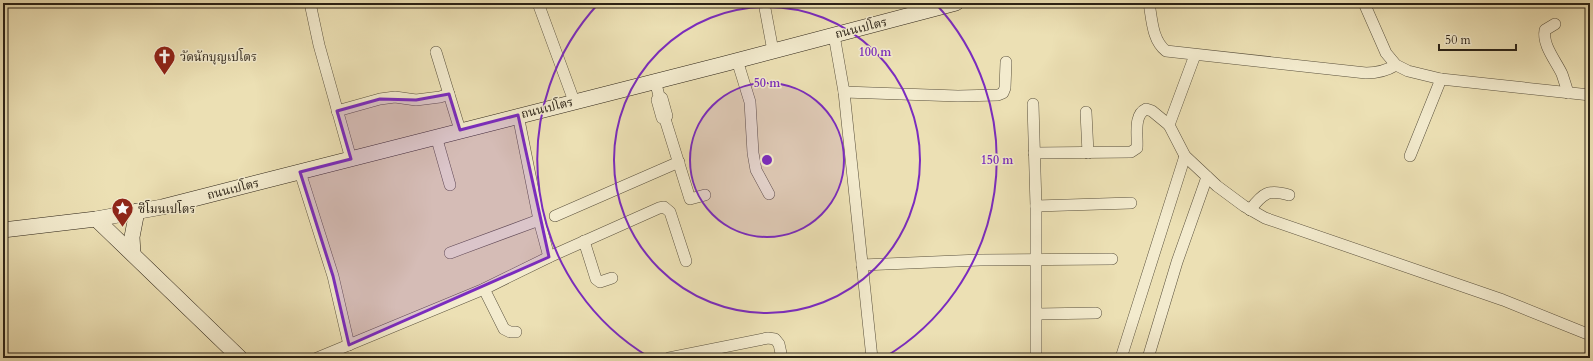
<svg xmlns="http://www.w3.org/2000/svg" width="1593" height="361" font-family="Cardo,'Noto Serif Thai',serif">
	<rect width="100%" height="100%" fill="#ece0b4"/>
	<filter id="stains"><feTurbulence type="fractalNoise" baseFrequency=".005" numOctaves="4"/><feColorMatrix values="0 0 0 0 .2 0 0 0 0 .09 0 0 0 0 .02 0 0 0 .5 -.17"/></filter>
	<radialGradient id="worn" r=".72"><stop offset=".6" stop-color="#630" stop-opacity="0"/><stop offset="1" stop-color="#630" stop-opacity=".3"/></radialGradient>
	<g fill="none" stroke-linecap="round" stroke-linejoin="round">
		<defs>
			<g id="street">
				<polyline points="310,3 319,45 351,159"/>
				<polyline points="538,3 574,101"/>
				<polyline points="764,3 773,51"/>
				<path d="M1149,3C1152,19 1152,40 1166,51L1366,73C1378,73 1386,71 1396,65"/>
				<polyline points="1364,3 1386,53 1396,65 1408,71 1441,79 1590,95"/>
				<path d="M1555,24L1545,30C1542,45 1556,61 1562,74C1564,80 1566,86 1568,93"/>
				<polyline points="834,35 844,92 872,358"/>
				<polyline points="436,52 460,130"/>
				<polyline points="1195,55 1169,125 1185,156 1217,186 1244,206 1265,218 1503,300 1590,335"/>
				<polyline points="737,60 750,102 753,153 756,170 769,194"/>
				<polyline points="655,80 659,96 662,98 667,116 665,119 662,118 657,100 659,96"/>
				<polyline points="844,92 958,96 998,95 1003,93 1005,88 1006,62"/>
				<polyline points="1033,104 1036,206 1036,358"/>
				<polyline points="337,111 380,99 395,97 416,100 440,97 449,94"/>
				<polyline points="1086,112 1088,153"/>
				<polyline points="518,115 539,220 549,257"/>
				<polyline points="665,119 690,199 705,195"/>
				<polyline points="436,136 450,185"/>
				<path d="M1034,153L1131,152L1137,148C1138,136 1133,115 1146,109L1152,111L1169,125"/>
				<polyline points="1410,156 1441,79"/>
				<polyline points="300,172 333,276 349,345"/>
				<polyline points="1036,206 1131,203"/>
				<path d="M1250,210C1263,193 1268,189 1289,195"/>
				<polyline points="555,216 679,162"/>
				<polyline points="584,241 596,279 600,282 612,278"/>
				<polyline points="450,253 539,220"/>
				<polyline points="862,265 980,260 1112,259"/>
				<polyline points="484,289 504,329 510,332 516,332"/>
				<polyline points="1037,314 1096,313"/>
				<polyline points="317,358 484,289 549,257 659,208 664,207 670,212 686,261"/>
				<polyline points="669,358 768,338 775,339 779,344 782,358"/>
				<polyline points="1121,358 1185,156"/>
				<polyline points="1148,358 1177,262 1207,177"/>
			</g>
			<g id="secondary">
				<polyline points="96,219 240,358"/>
				<polyline points="3,230 96,219 162,207 724,64 956,3"/>
				<polyline points="133,254 132,237 137,211"/>
			</g>
		</defs>
		<use href="#street" stroke="#5a513d" stroke-width="12"/>
		<use href="#secondary" stroke="#2a2115" stroke-width="16"/>
		<use href="#street" stroke="#f3ebce" stroke-width="11"/>
		<use href="#secondary" stroke="#f3ebce" stroke-width="15"/>
	</g>
	<path fill="#7b2cbf" fill-opacity="0.2" stroke="#7b2cbf" stroke-width="3" stroke-linejoin="round" d="M449,94L460,130L518,115L549,257L349,345L333,276L300,172L351,159L337,111L380,99L416,100Z"/>
	<circle cx="767" cy="160" r="77" fill="#7b2cbf" fill-opacity=".12"/>
	<g fill="none" stroke="#7b2cbf" stroke-width="2">
		<circle cx="767" cy="160" r="77"/>
		<circle cx="767" cy="160" r="153"/>
		<path d="M649 357A230 230 0 0 1 599 3M935 3A230 230 0 0 1 885 357"/>
	</g>
	<defs>
		<symbol id="church-pin" viewBox="-11 -11 22 30"><path d="M0 17L-7.5 6A9.5 9.5 0 1 1 7.5 6Z" fill="#8f2418" stroke="#f3ebce"/><path d="M-1.2-6h2.4v3.5h3.3v2.4h-3.3V6h-2.4V-.1h-3.3v-2.4h3.3Z" fill="#fff"/></symbol>
		<symbol id="sight-pin" viewBox="-11 -11 22 30"><path d="M0 17L-7.5 6A9.5 9.5 0 1 1 7.5 6Z" fill="#8f2418" stroke="#f3ebce"/><path d="M0-6L1.8-2.2L6-1.7L2.9 1.2L3.7 5.4L0 3.3L-3.7 5.4L-2.9 1.2L-6-1.7L-1.8-2.2Z" fill="#fff"/></symbol>
	</defs>
	<g fill-rule="evenodd">
		<use href="#church-pin" x="152" y="44" width="25" height="34"/>
		<use href="#sight-pin" x="110" y="196" width="25" height="34"/>
	</g>
	<g text-anchor="middle" stroke-width="3" stroke-linejoin="round" paint-order="stroke">
		<g font-size="12" fill="#2a2115" stroke="#f3ebce">
			<text transform="translate(861 28) rotate(-14)" y="4">ถนนเปโตร</text>
			<text transform="translate(547 108) rotate(-14)" y="4">ถนนเปโตร</text>
			<text transform="translate(233 189) rotate(-14)" y="4">ถนนเปโตร</text>
		</g>
		<g font-size="12" fill="#2a2115" stroke="#f3ebce" text-anchor="start">
			<text x="180" y="61">วัดนักบุญเปโตร</text>
			<text x="138" y="213">ซีโมนเปโตร</text>
		</g>
	</g>
	<circle cx="767" cy="160" r="6" fill="#7b2cbf" stroke="#f3ebce" stroke-width="2"/>
	<g font-size="12" text-anchor="middle" font-weight="bold" fill="#7b2cbf" stroke="#f3ebce" stroke-width="3" stroke-linejoin="round" paint-order="stroke">
		<text x="875" y="56">100 m</text>
		<text x="767" y="87">50 m</text>
		<text x="997" y="164">150 m</text>
	</g>
	<rect width="1593" height="361" fill="none" stroke="#ece0b4" stroke-width="16"/>
	<rect x="4" y="4" width="1585" height="353" fill="none" stroke="#2a2115" stroke-width="2"/>
	<rect x="8" y="8" width="1577" height="345" fill="none" stroke="#2a2115"/>
	<path d="M1439 44v6h77v-6" fill="none" stroke="#2a2115" stroke-width="2"/>
	<text x="1445" y="44" font-size="12" fill="#2a2115" stroke="#f3ebce" stroke-width="3" paint-order="stroke">50 m</text>
	<rect width="100%" height="100%" filter="url(#stains)"/>
	<rect width="100%" height="100%" fill="url(#worn)"/>
</svg>
